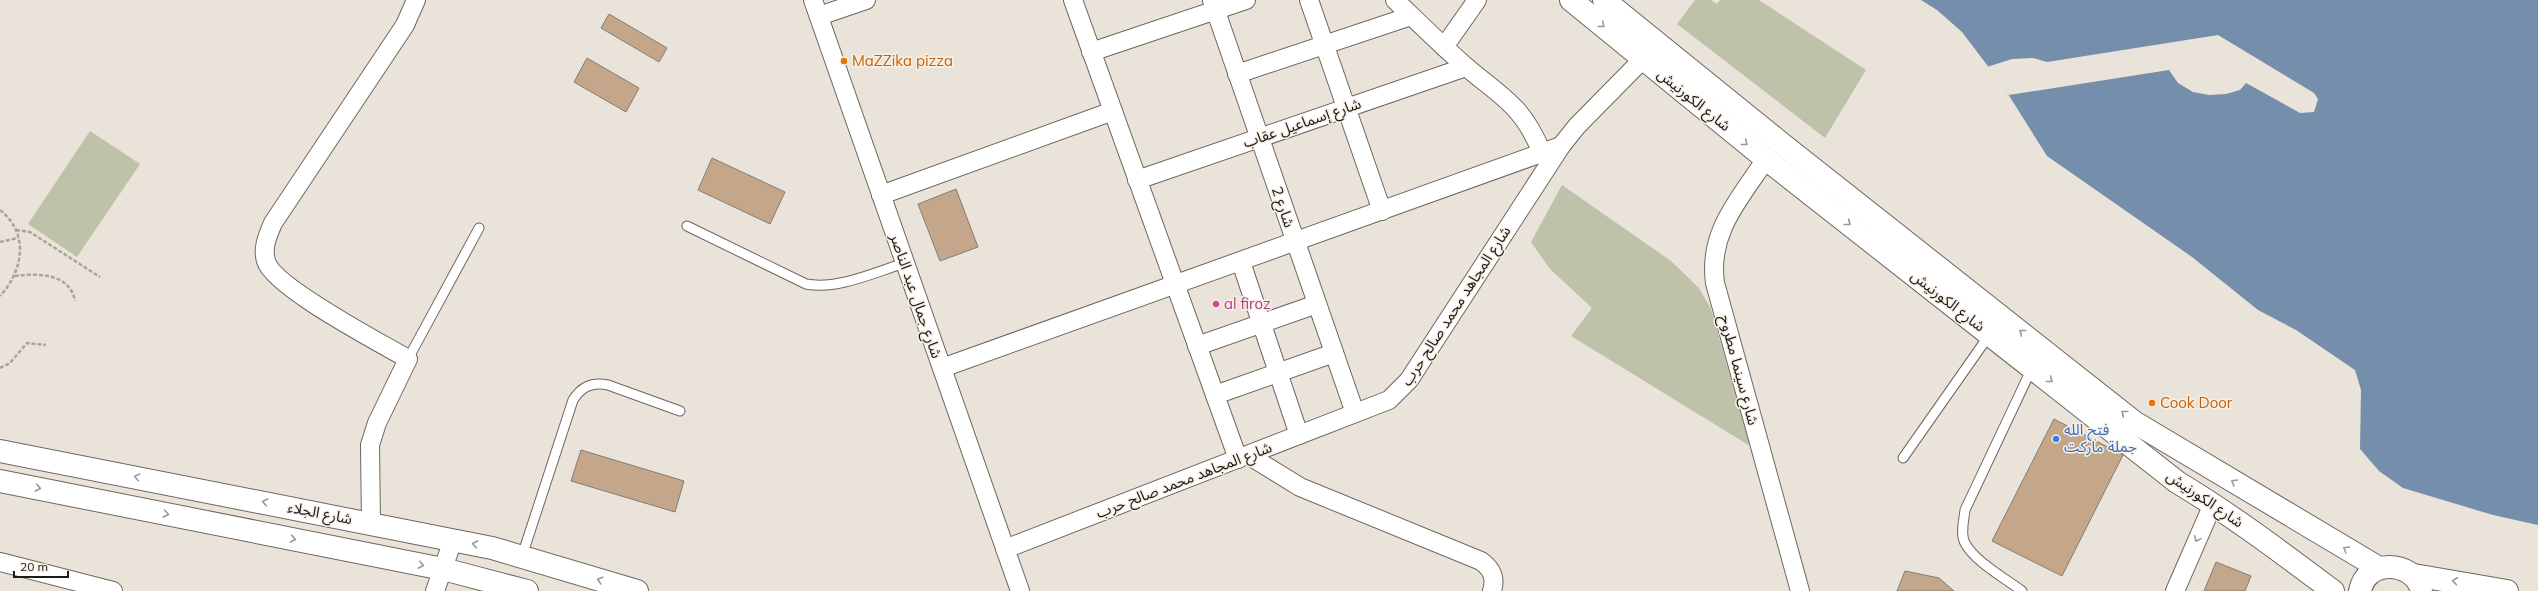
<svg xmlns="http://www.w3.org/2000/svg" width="2538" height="591" font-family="Mulish,'Noto Sans Arabic',sans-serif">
	<rect width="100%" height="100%" fill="#eae3d9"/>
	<g fill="#bec2a9">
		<polygon points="1695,0 1711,0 1717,4 1720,0 1759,0 1866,70 1825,138 1677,24"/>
		<polygon points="90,131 140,164 77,257 28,224"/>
		<polygon points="1562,185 1671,261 1699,288 1711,309 1750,446 1571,336 1592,308 1550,269 1531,242"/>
	</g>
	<polygon fill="#758eab" points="1921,0 2538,0 2538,525 2493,515 2403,488 2379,471 2360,449 2361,390 2355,370 2296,330 2258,310 2192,257 2047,156 2003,86 1962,32 1937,10"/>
	<polygon fill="#eae3d9" points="2218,35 2314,93 2318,99 2314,112 2300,113 2246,83 2240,90 2226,94 2209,95 2193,92 2178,83 2169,70 2009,95 1987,67 2012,59 2033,58 2047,62"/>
	<g fill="#c4a78b" stroke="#847c74">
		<polygon points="609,14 667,48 659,62 601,28"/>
		<polygon points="587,58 639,88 626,112 574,82"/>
		<polygon points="712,158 785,192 770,224 698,190"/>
		<polygon points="956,189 978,247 940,261 918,204"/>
		<polygon points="2054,419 2123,455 2062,576 1992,541"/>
		<polygon points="581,450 684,481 675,512 571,481"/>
		<polygon points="2216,562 2251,576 2245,591 2204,591"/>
		<polygon points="1905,571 1939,578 1954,591 1897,591"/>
	</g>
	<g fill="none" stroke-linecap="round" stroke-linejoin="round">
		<defs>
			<g id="service">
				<path d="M687,226L806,284C838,290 875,272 905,263"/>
				<polyline points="408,359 479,228"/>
				<polyline points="1903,458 1990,334"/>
				<path d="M522,556L573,400C582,386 592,382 608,385L680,411"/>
				<path d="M2022,591C2006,579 1974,561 1965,543C1960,534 1964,520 1965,510L2032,368"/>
			</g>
			<g id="minor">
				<polyline points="813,0 1020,591"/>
				<polyline points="1073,0 1238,459"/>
				<polyline points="1212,0 1355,413"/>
				<polyline points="1309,0 1382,211"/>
				<path d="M1395,0C1418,22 1440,44 1464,65C1501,97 1522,104 1542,153"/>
				<polyline points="819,16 866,0"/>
				<polyline points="1444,47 1477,0"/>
				<polyline points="1091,52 1246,0"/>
				<polyline points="1237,74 1411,16"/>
				<path d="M1766,159C1739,200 1708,232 1715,283L1800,591"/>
				<polyline points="1137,180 1466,67"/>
				<polyline points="881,195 1113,111"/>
				<polyline points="1241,262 1299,435"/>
				<polyline points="1197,346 1317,304"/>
				<polyline points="942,368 1561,146"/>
				<polyline points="1215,395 1334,353"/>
				<path d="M1248,455L1300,487L1481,561C1492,569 1496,578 1492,591"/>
				<path d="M371,523L370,445L377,423L408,359C381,343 273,287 266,261C262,247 268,235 273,223L405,25L416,0"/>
				<polyline points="1005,549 1389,400 1409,380 1561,146 1577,126 1643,59"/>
				<polyline points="0,562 113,591"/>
				<polyline points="435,591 453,540"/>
				<polyline points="2175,591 2213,504"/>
			</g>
			<g id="tertiary">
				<path d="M1571,0L1766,159L2177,482C2232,515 2282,553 2333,591"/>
				<polyline points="1604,0 1782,144 2134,422 2379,568"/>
				<polyline points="2414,575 2507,591"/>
				<path d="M2360,591C2366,559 2411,560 2421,588"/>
			</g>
			<g id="primary">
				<polyline points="0,451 492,548 637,591"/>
				<polyline points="0,481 443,569 527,591"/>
			</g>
		</defs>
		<use href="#service" stroke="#6e675f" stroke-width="11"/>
		<use href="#minor" stroke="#6e675f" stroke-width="20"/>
		<use href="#tertiary" stroke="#6e675f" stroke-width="24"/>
		<use href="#primary" stroke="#6e675f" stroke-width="24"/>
		<g stroke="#a9a49c" stroke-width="2.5" stroke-dasharray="4 2" stroke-linecap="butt">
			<path d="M0,210C30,234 23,271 0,296"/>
			<polyline points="16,230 30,232 100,277"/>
			<polyline points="0,242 18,238"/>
			<path d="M15,276C37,273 70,273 75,301"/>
			<polyline points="0,368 10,363 27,343 46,345"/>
		</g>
		<use href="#service" stroke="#fff" stroke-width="9"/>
		<use href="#minor" stroke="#fff" stroke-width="18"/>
		<use href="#tertiary" stroke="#fff" stroke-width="22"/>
		<use href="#primary" stroke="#fff" stroke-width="22"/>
	</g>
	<defs><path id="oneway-chevron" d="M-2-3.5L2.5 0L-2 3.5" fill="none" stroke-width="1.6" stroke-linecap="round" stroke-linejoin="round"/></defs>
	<g stroke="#999897">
		<use href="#oneway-chevron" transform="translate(1602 25) rotate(39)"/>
		<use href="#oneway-chevron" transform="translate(1745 143) rotate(39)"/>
		<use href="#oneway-chevron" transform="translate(1848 223) rotate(38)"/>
		<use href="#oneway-chevron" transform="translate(2022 332) rotate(-142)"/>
		<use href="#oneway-chevron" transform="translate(2050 380) rotate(38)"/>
		<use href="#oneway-chevron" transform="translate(2124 413) rotate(-141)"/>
		<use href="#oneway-chevron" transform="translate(137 477) rotate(-169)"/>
		<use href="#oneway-chevron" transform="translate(2234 482) rotate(-149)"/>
		<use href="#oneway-chevron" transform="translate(38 488) rotate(11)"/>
		<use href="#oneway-chevron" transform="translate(265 502) rotate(-169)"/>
		<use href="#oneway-chevron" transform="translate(166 514) rotate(11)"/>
		<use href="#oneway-chevron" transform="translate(293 539) rotate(11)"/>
		<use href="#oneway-chevron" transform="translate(2197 539) rotate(114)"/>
		<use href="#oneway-chevron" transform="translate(475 544) rotate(-168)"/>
		<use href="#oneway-chevron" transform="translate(2346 549) rotate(-149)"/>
		<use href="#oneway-chevron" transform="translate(421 565) rotate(11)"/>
		<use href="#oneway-chevron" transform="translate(600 580) rotate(-163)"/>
		<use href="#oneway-chevron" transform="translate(2455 581) rotate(-172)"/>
	</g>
	<g fill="#e8710a" stroke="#f7f0e6" stroke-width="1.5">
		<circle cx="844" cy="61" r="4"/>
		<circle cx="2152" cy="403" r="4"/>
	</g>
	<circle fill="#d1479c" stroke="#f7f0e6" stroke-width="1.5" cx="1216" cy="304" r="4"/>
	<circle fill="#3f7fe0" stroke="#f7f0e6" stroke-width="1.5" cx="2056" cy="439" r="4"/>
	<g text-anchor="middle" stroke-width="3" stroke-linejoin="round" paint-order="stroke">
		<g font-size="15" fill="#c56008" stroke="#f7f0e6" text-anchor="start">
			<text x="852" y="66">MaZZika pizza</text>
			<text x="2160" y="408">Cook Door</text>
		</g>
		<g font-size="15" fill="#1c1a17" stroke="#f7f0e6">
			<text transform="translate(1694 100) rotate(39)" y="5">شارع الكورنيش</text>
			<text transform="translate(1302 123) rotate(-19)" y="5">شارع إسماعيل عقاب</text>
			<text transform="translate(1283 207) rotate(71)" y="5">شارع 2</text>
			<text transform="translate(916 296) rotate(71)" y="5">شارع جمال عبد الناصر</text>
			<text transform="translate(1948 301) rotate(38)" y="5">شارع الكورنيش</text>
			<text transform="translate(1456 306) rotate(-57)" y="5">شارع المجاهد محمد صالح حرب</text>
			<text transform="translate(1739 370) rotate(75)" y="5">شارع سينما مطروح</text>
			<text transform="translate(1184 480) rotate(-21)" y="5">شارع المجاهد محمد صالح حرب</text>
			<text transform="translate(2205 499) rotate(34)" y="5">شارع الكورنيش</text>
			<text transform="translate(320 513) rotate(11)" y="5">شارع الجلاء</text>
		</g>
		<g font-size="15" fill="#b23c85" stroke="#f7f0e6" text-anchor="start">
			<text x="1224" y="309">al firoz</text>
		</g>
		<g font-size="15" fill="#366cbe" stroke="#f7f0e6" text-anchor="start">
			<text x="2064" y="435">فتح الله<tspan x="2064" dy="17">جملة ماركت</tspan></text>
		</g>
	</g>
	<path d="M14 571v6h54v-6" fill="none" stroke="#1c1a17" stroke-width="2"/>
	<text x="20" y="571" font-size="12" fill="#1c1a17" stroke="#f7f0e6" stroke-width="3" paint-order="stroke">20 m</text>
</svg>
